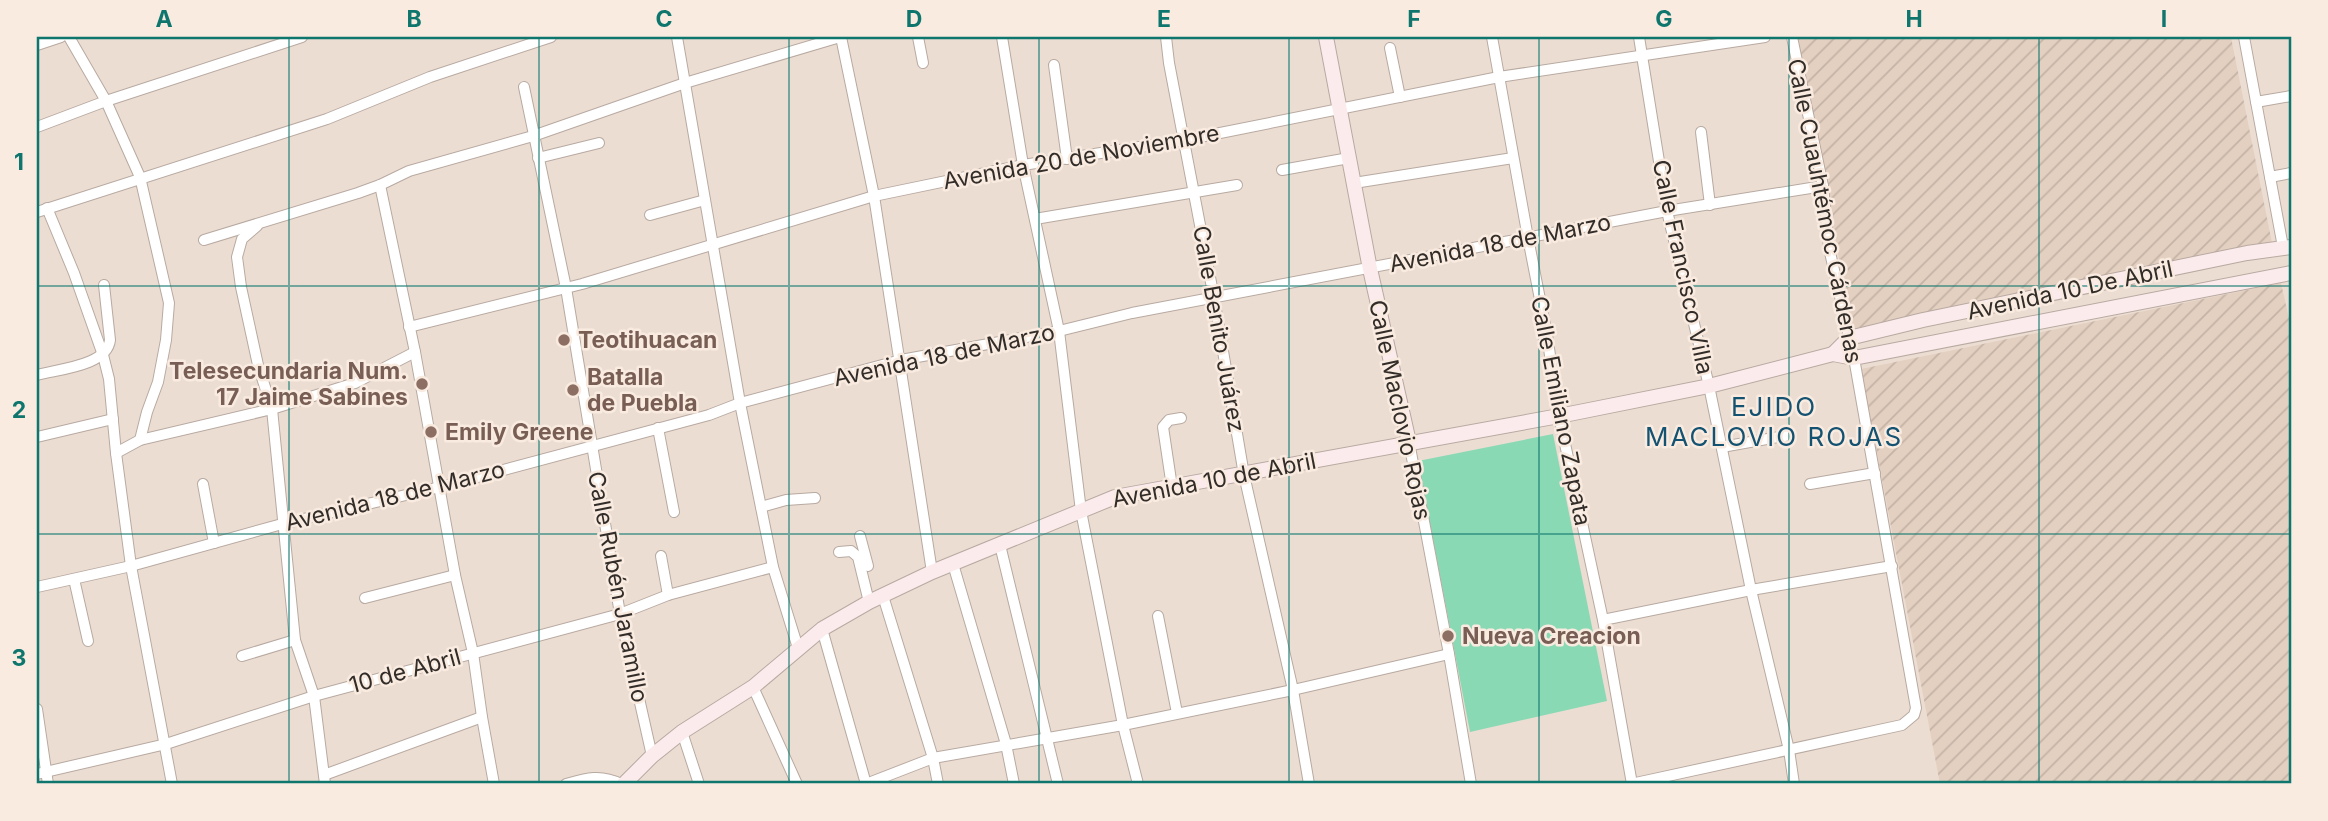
<svg xmlns="http://www.w3.org/2000/svg" width="2328" height="821" font-family="Inter,sans-serif">
	<defs>
		<pattern id="industrial-furrows" width="10" height="10" patternUnits="userSpaceOnUse" patternTransform="scale(1.75)"><rect width="10" height="10" fill="#e4d0c1"/><path d="M-1 1l2-2M0 10L10 0M9 11l2-2" fill="none" stroke="#c4b3a6"/></pattern>
	</defs>
	<rect width="100%" height="100%" fill="#ecddd3"/>
	<g fill="url(#industrial-furrows)">
		<polygon points="1798,37 2231,37 2272,243 1852,329"/>
		<polygon points="2281,283 2291,327 2291,784 1940,784 1861,369"/>
	</g>
	<polygon fill="#8ad9b5" points="1553,434 1607,701 1470,732 1418,461"/>
	<g fill="none" stroke-linecap="round" stroke-linejoin="round">
		<defs>
			<g id="street">
				<polyline points="69,37 106,101 140,177 169,303 166,340 158,382 147,412 140,440"/>
				<polyline points="677,37 740,403 773,567 798,648"/>
				<polyline points="841,37 874,196 932,572"/>
				<polyline points="918,37 923,63"/>
				<polyline points="1002,37 1023,165 1059,331 1081,511 1123,725 1138,784"/>
				<polyline points="1166,37 1169,63 1214,298 1244,475 1293,690 1309,784"/>
				<polyline points="1492,37 1528,238 1547,335 1559,416 1603,620 1632,784"/>
				<polyline points="1639,37 1667,211 1709,386 1751,590 1789,750 1794,784"/>
				<polyline points="2244,37 2283,247"/>
				<polyline points="37,45 61,37"/>
				<polyline points="1390,48 1400,97"/>
				<polyline points="1054,65 1067,159"/>
				<polyline points="524,87 566,288 620,614 652,756"/>
				<polyline points="2256,102 2291,96"/>
				<polyline points="37,127 106,101 302,37"/>
				<polyline points="1701,132 1710,205"/>
				<polyline points="538,158 599,143"/>
				<polyline points="1282,170 1349,158"/>
				<polyline points="2270,177 2291,173"/>
				<polyline points="1354,183 1513,158"/>
				<polyline points="380,185 415,352 455,575 473,653 482,717 494,784"/>
				<polyline points="47,208 74,273 103,355 109,379 116,453 131,566 172,784"/>
				<polyline points="37,212 327,119 430,77 551,37"/>
				<polyline points="650,215 705,200"/>
				<polyline points="1035,219 1237,185"/>
				<polyline points="257,226 242,239 237,257 241,287 258,365 272,409 295,640 314,696 325,784"/>
				<polyline points="204,240 358,193 380,185 409,171 533,136 685,83 840,37"/>
				<polyline points="409,327 582,284 874,196 1023,165 1185,140 1499,77 1765,37"/>
				<path d="M37,375C58,369 107,366 110,340L104,285"/>
				<polyline points="658,428 674,512"/>
				<polyline points="37,437 113,419"/>
				<polyline points="1409,442 1449,654 1471,784"/>
				<polyline points="1722,447 1790,435"/>
				<polyline points="116,453 140,440 272,409 355,383 415,352"/>
				<polyline points="203,484 214,543"/>
				<polyline points="1810,484 1875,473"/>
				<polyline points="1172,487 1163,427 1169,420 1181,418"/>
				<polyline points="761,507 786,500 815,498"/>
				<polyline points="860,536 868,566"/>
				<polyline points="1000,545 1058,784"/>
				<polyline points="839,552 851,551 858,557 869,602"/>
				<polyline points="661,556 668,595"/>
				<polyline points="953,564 1006,744 1014,784"/>
				<polyline points="74,579 88,641"/>
				<polyline points="37,587 131,566 282,524 440,487 709,415 740,403 901,360 1059,331 1132,313 1667,211 1823,186"/>
				<polyline points="883,596 933,758 938,784"/>
				<polyline points="365,598 455,575"/>
				<polyline points="1158,616 1177,713"/>
				<polyline points="1603,620 1751,590 1892,566"/>
				<polyline points="822,629 866,784"/>
				<polyline points="242,656 295,640"/>
				<polyline points="753,687 797,784"/>
				<polyline points="37,709 48,784"/>
				<polyline points="682,732 699,784"/>
				<polyline points="37,774 166,744 314,696 620,614 668,595 773,567"/>
				<polyline points="324,775 482,717"/>
				<path d="M566,784C587,778 601,774 621,784"/>
				<polyline points="866,784 933,758 1123,725 1293,690 1449,654"/>
				<polyline points="1631,784 1902,725 1914,715 1916,708 1854,358 1829,248 1823,186 1792,37"/>
			</g>
			<g id="secondary">
				<polyline points="1326,37 1370,269 1409,442"/>
				<polyline points="1833,354 1849,338 1923,320 2247,253 2291,247"/>
				<polyline points="624,784 652,756 682,732 753,687 822,629 869,602 932,572 1115,497 1559,416 1709,386 1833,354 1854,358 2291,273"/>
			</g>
		</defs>
		<use href="#street" stroke="#b8aaa1" stroke-width="12"/>
		<use href="#secondary" stroke="#b8aaa1" stroke-width="16"/>
		<use href="#street" stroke="#fff" stroke-width="10"/>
		<use href="#secondary" stroke="#fbebec" stroke-width="14"/>
	</g>
	<path fill="none" stroke="#0f766e" stroke-width="2" stroke-opacity="0.55" d="M289,37V784M539,37V784M789,37V784M1039,37V784M1289,37V784M1539,37V784M1789,37V784M2039,37V784M37,286H2291M37,534H2291"/>
	<g fill="#8d6e63" stroke="#f9ebe0" stroke-width="2.5">
		<circle cx="564" cy="340" r="7"/>
		<circle cx="422" cy="384" r="7"/>
		<circle cx="573" cy="390" r="7"/>
		<circle cx="431" cy="432" r="7"/>
		<circle cx="1448" cy="636" r="7"/>
	</g>
	<g text-anchor="middle" stroke-width="5" stroke-linejoin="round" paint-order="stroke">
		<g font-size="23" fill="#332d29" stroke="#f9ebe0">
			<text transform="translate(1081 157) rotate(-10)" y="8">Avenida 20 de Noviembre</text>
			<text transform="translate(1825 211) rotate(79)" y="8">Calle Cuauhtémoc Cárdenas</text>
			<text transform="translate(1500 243) rotate(-11)" y="8">Avenida 18 de Marzo</text>
			<text transform="translate(1683 267) rotate(78)" y="8">Calle Francisco Villa</text>
			<text transform="translate(2070 290) rotate(-12)" y="8">Avenida 10 De Abril</text>
			<text transform="translate(1219 329) rotate(80)" y="8">Calle Benito Juárez</text>
			<text transform="translate(944 355) rotate(-12)" y="8">Avenida 18 de Marzo</text>
			<text transform="translate(1400 410) rotate(78)" y="8">Calle Maclovio Rojas</text>
			<text transform="translate(1561 411) rotate(79)" y="8">Calle Emiliano Zapata</text>
			<text transform="translate(1214 480) rotate(-11)" y="8">Avenida 10 de Abril</text>
			<text transform="translate(395 496) rotate(-14)" y="8">Avenida 18 de Marzo</text>
			<text transform="translate(618 587) rotate(79)" y="8">Calle Rubén Jaramillo</text>
			<text transform="translate(405 671) rotate(-15)" y="8">10 de Abril</text>
		</g>
		<g font-size="23" font-weight="bold" fill="#785e54" stroke="#f9ebe0" text-anchor="start">
			<text x="578" y="348">Teotihuacan</text>
			<text x="408" y="379" text-anchor="end">Telesecundaria Num.<tspan x="408" dy="26">17 Jaime Sabines</tspan></text>
			<text x="587" y="385">Batalla<tspan x="587" dy="26">de Puebla</tspan></text>
			<text x="445" y="440">Emily Greene</text>
			<text x="1462" y="644">Nueva Creacion</text>
		</g>
		<g font-size="26" letter-spacing="2" fill="#145272" stroke="#f9ebe0">
			<text x="1774" y="416">EJIDO<tspan x="1774" dy="30">MACLOVIO ROJAS</tspan></text>
		</g>
	</g>
	<rect width="2328" height="821" fill="none" stroke="#f9ebe0" stroke-width="77"/>
	<rect x="38" y="38" width="2252" height="744" fill="none" stroke="#0f766e" stroke-width="2.5"/>
	<g font-size="23" text-anchor="middle" font-weight="bold" fill="#0f766e">
		<text x="164" y="27">A</text>
		<text x="414" y="27">B</text>
		<text x="664" y="27">C</text>
		<text x="914" y="27">D</text>
		<text x="1164" y="27">E</text>
		<text x="1414" y="27">F</text>
		<text x="1664" y="27">G</text>
		<text x="1914" y="27">H</text>
		<text x="2164" y="27">I</text>
		<text x="19" y="170">1</text>
		<text x="19" y="418">2</text>
		<text x="19" y="666">3</text>
	</g>
</svg>
